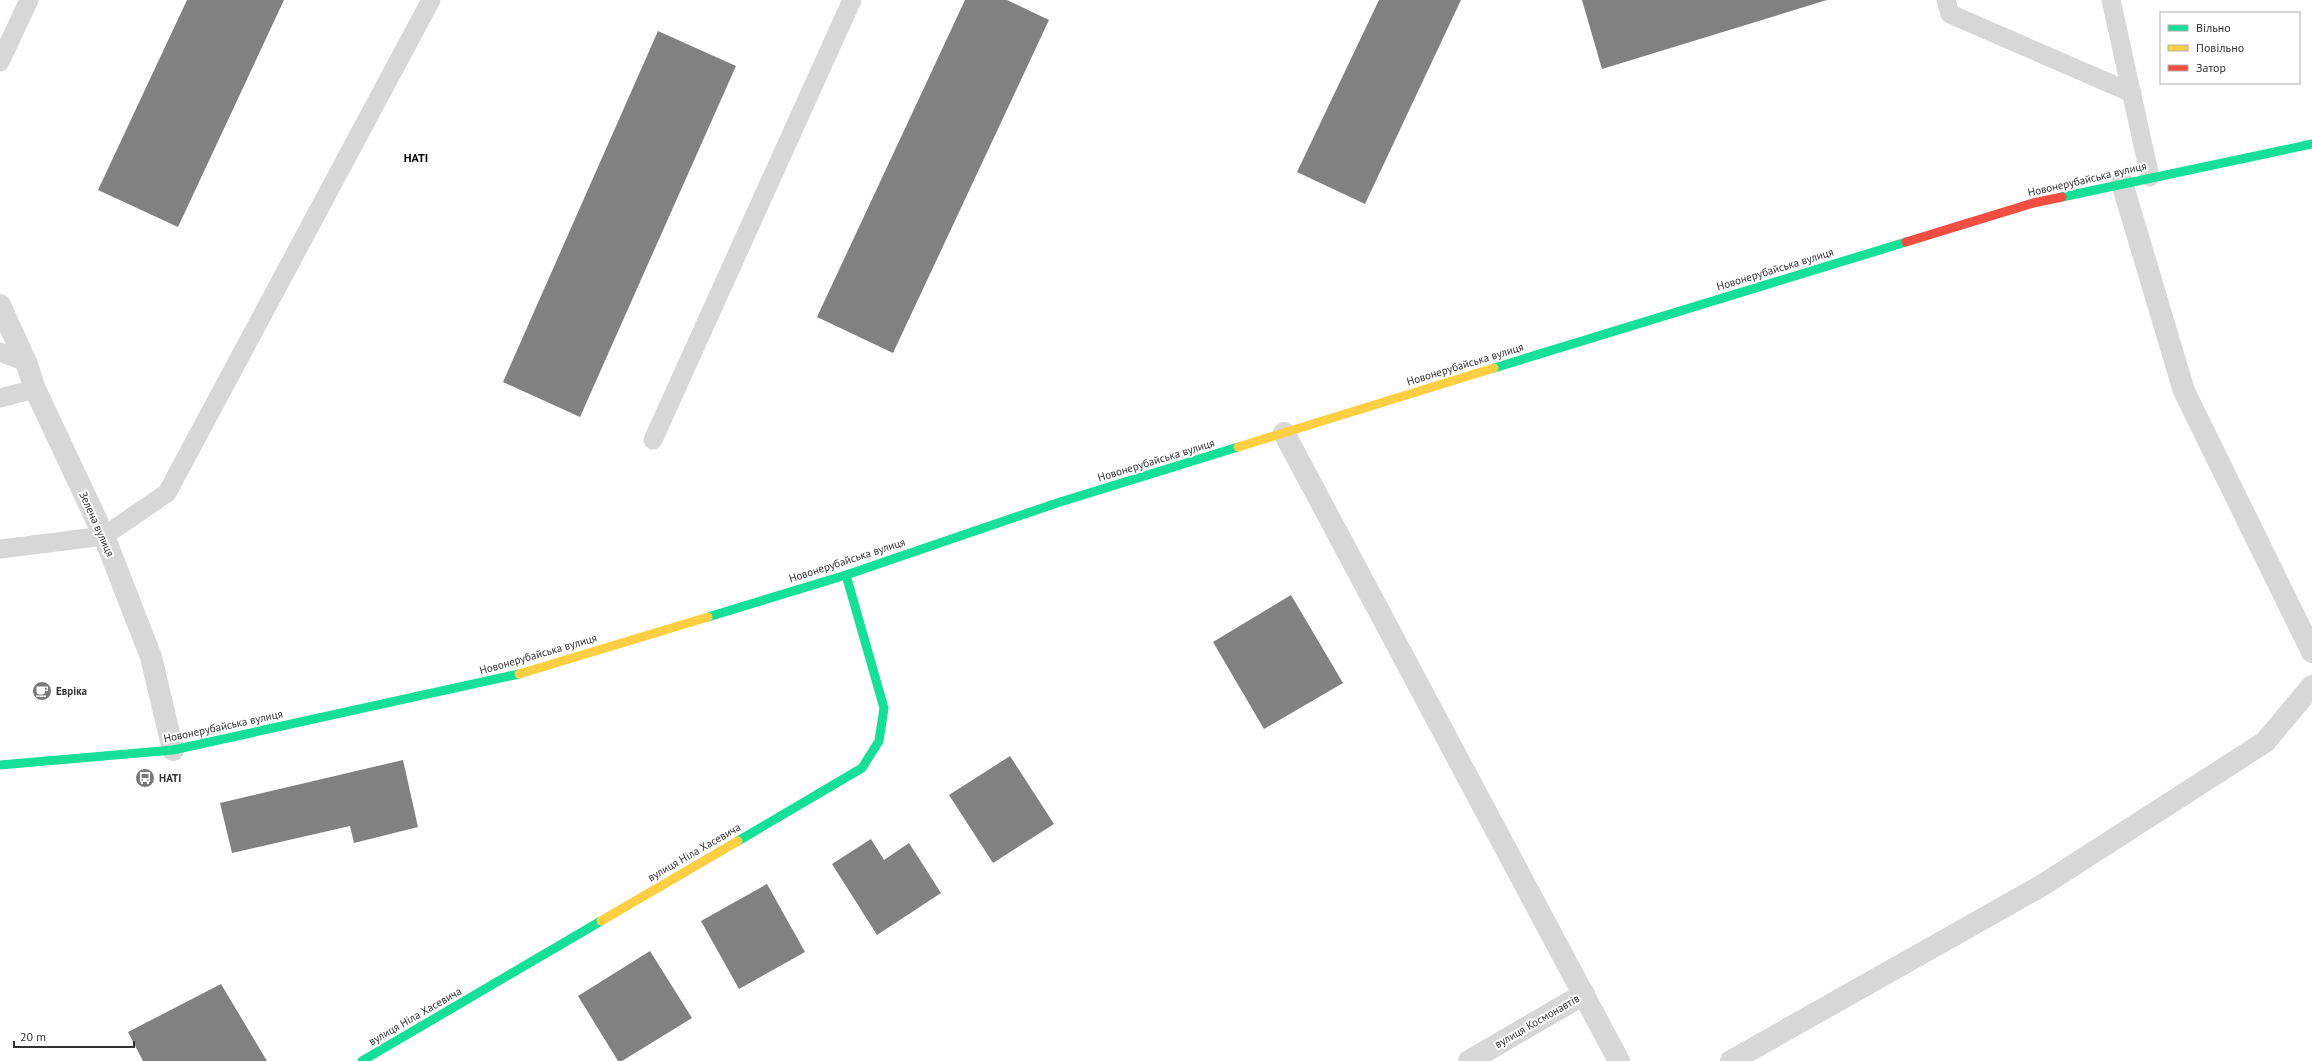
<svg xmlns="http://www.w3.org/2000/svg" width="2312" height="1061" font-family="'PT Sans',sans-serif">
	<rect width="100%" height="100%" fill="#fff"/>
	<g fill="#818181">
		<polygon points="187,0 284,0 178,227 98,190"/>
		<polygon points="965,0 1007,0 1049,20 893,353 817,317"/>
		<polygon points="1379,0 1461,0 1365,204 1297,172"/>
		<polygon points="1582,0 1827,0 1602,69"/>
		<polygon points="658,31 736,66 580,417 503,382"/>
		<polygon points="1291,595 1343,683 1264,729 1213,642"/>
		<polygon points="1010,756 1054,824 993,863 949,795"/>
		<polygon points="403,760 418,827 354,843 350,826 232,853 220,803"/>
		<polygon points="871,839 884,860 909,843 941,893 877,935 832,864"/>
		<polygon points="767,884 805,952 739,989 701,921"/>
		<polygon points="650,951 692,1018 622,1061 618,1061 578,996"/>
		<polygon points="221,984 267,1061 143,1061 128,1032"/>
	</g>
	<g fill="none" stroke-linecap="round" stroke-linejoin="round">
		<g stroke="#d7d7d7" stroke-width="19">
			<polyline points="1946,0 1950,14 2132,93"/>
			<polyline points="2111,0 2150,177"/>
			<polyline points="0,62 29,0"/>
			<polyline points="0,352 26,362"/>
			<polyline points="0,398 35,389"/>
			<polyline points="653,440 852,0"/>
			<polyline points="0,549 104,536 167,493 431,0"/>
		</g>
		<g stroke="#d7d7d7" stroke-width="22">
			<polyline points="2122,183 2184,391 2312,652"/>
			<polyline points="0,305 26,362 35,389 104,536 151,657 173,750"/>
			<polyline points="1284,433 1619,1061"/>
			<polyline points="1469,1061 1584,994"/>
			<polyline points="1731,1061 2041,886 2265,742 2312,686"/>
		</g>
		<g stroke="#16e098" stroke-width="9">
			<polyline points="2062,197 2312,144"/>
			<polyline points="1494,368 1906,242"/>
			<polyline points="708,617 846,575 1057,503 1238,447"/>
			<polyline points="0,765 173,750 519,674"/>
			<polyline points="738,841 862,768 879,741 884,708 846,575"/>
			<polyline points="362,1061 601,921"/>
		</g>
		<g stroke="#ffcf43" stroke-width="9">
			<polyline points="1238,447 1494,368"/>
			<polyline points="519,674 708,617"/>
			<polyline points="601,921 738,841"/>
		</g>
		<polyline stroke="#f24e42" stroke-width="9" points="1906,242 2033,203 2062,197"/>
	</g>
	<defs>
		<symbol id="cafe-disc" viewBox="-11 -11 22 22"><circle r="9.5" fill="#7a7a7a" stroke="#fff"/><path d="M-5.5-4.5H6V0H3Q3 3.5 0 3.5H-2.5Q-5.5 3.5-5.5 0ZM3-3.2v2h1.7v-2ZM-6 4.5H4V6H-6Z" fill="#fff"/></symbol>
		<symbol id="bus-disc" viewBox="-11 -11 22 22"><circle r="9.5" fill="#7a7a7a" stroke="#fff"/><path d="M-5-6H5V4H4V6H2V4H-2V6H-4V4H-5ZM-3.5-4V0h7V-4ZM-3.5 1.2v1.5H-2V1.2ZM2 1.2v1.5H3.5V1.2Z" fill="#fff"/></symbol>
	</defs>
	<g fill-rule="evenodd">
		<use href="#cafe-disc" x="31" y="680" width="22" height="22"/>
		<use href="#bus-disc" x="134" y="767" width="22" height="22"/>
	</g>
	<g text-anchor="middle" stroke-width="4" stroke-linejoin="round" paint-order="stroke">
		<g font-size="11" fill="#333" stroke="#fff">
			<text transform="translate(2087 179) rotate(-13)" y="4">Новонерубайська вулиця</text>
			<text transform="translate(1775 269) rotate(-17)" y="4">Новонерубайська вулиця</text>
			<text transform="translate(1465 364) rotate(-17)" y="4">Новонерубайська вулиця</text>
			<text transform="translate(1156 460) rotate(-17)" y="4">Новонерубайська вулиця</text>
			<text transform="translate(97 524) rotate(66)" y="4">Зелена вулиця</text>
			<text transform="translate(847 560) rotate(-18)" y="4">Новонерубайська вулиця</text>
			<text transform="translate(538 654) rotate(-16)" y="4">Новонерубайська вулиця</text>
			<text transform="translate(223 726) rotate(-12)" y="4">Новонерубайська вулиця</text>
			<text transform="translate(694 852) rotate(-30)" y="4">вулиця Ніла Хасевича</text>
			<text transform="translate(415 1016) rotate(-30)" y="4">вулиця Ніла Хасевича</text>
			<text transform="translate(1537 1021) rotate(-30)" y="4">вулиця Космонавтів</text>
		</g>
		<g font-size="11" font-weight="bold" fill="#333" stroke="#fff" text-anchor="start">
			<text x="56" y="695">Евріка</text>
			<text x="159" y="782">НАТІ</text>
		</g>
		<g font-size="12" font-weight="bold" fill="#000" stroke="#fff">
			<text x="416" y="162">НАТІ</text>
		</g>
	</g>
	<rect x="2160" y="12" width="140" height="72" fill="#ffffff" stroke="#adadad"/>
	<rect x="2168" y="25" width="20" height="6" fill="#16e098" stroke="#adadad"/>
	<text x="2196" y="32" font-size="12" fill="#333333">Вільно</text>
	<rect x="2168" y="45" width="20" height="6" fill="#ffcf43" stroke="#adadad"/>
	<text x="2196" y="52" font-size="12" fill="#333333">Повільно</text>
	<rect x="2168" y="65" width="20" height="6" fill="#f24e42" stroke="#adadad"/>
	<text x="2196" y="72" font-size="12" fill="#333333">Затор</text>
	<path d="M14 1041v6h120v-6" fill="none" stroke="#333333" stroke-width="2"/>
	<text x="20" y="1041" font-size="12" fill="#333333" stroke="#ffffff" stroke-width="3" paint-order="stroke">20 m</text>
</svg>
